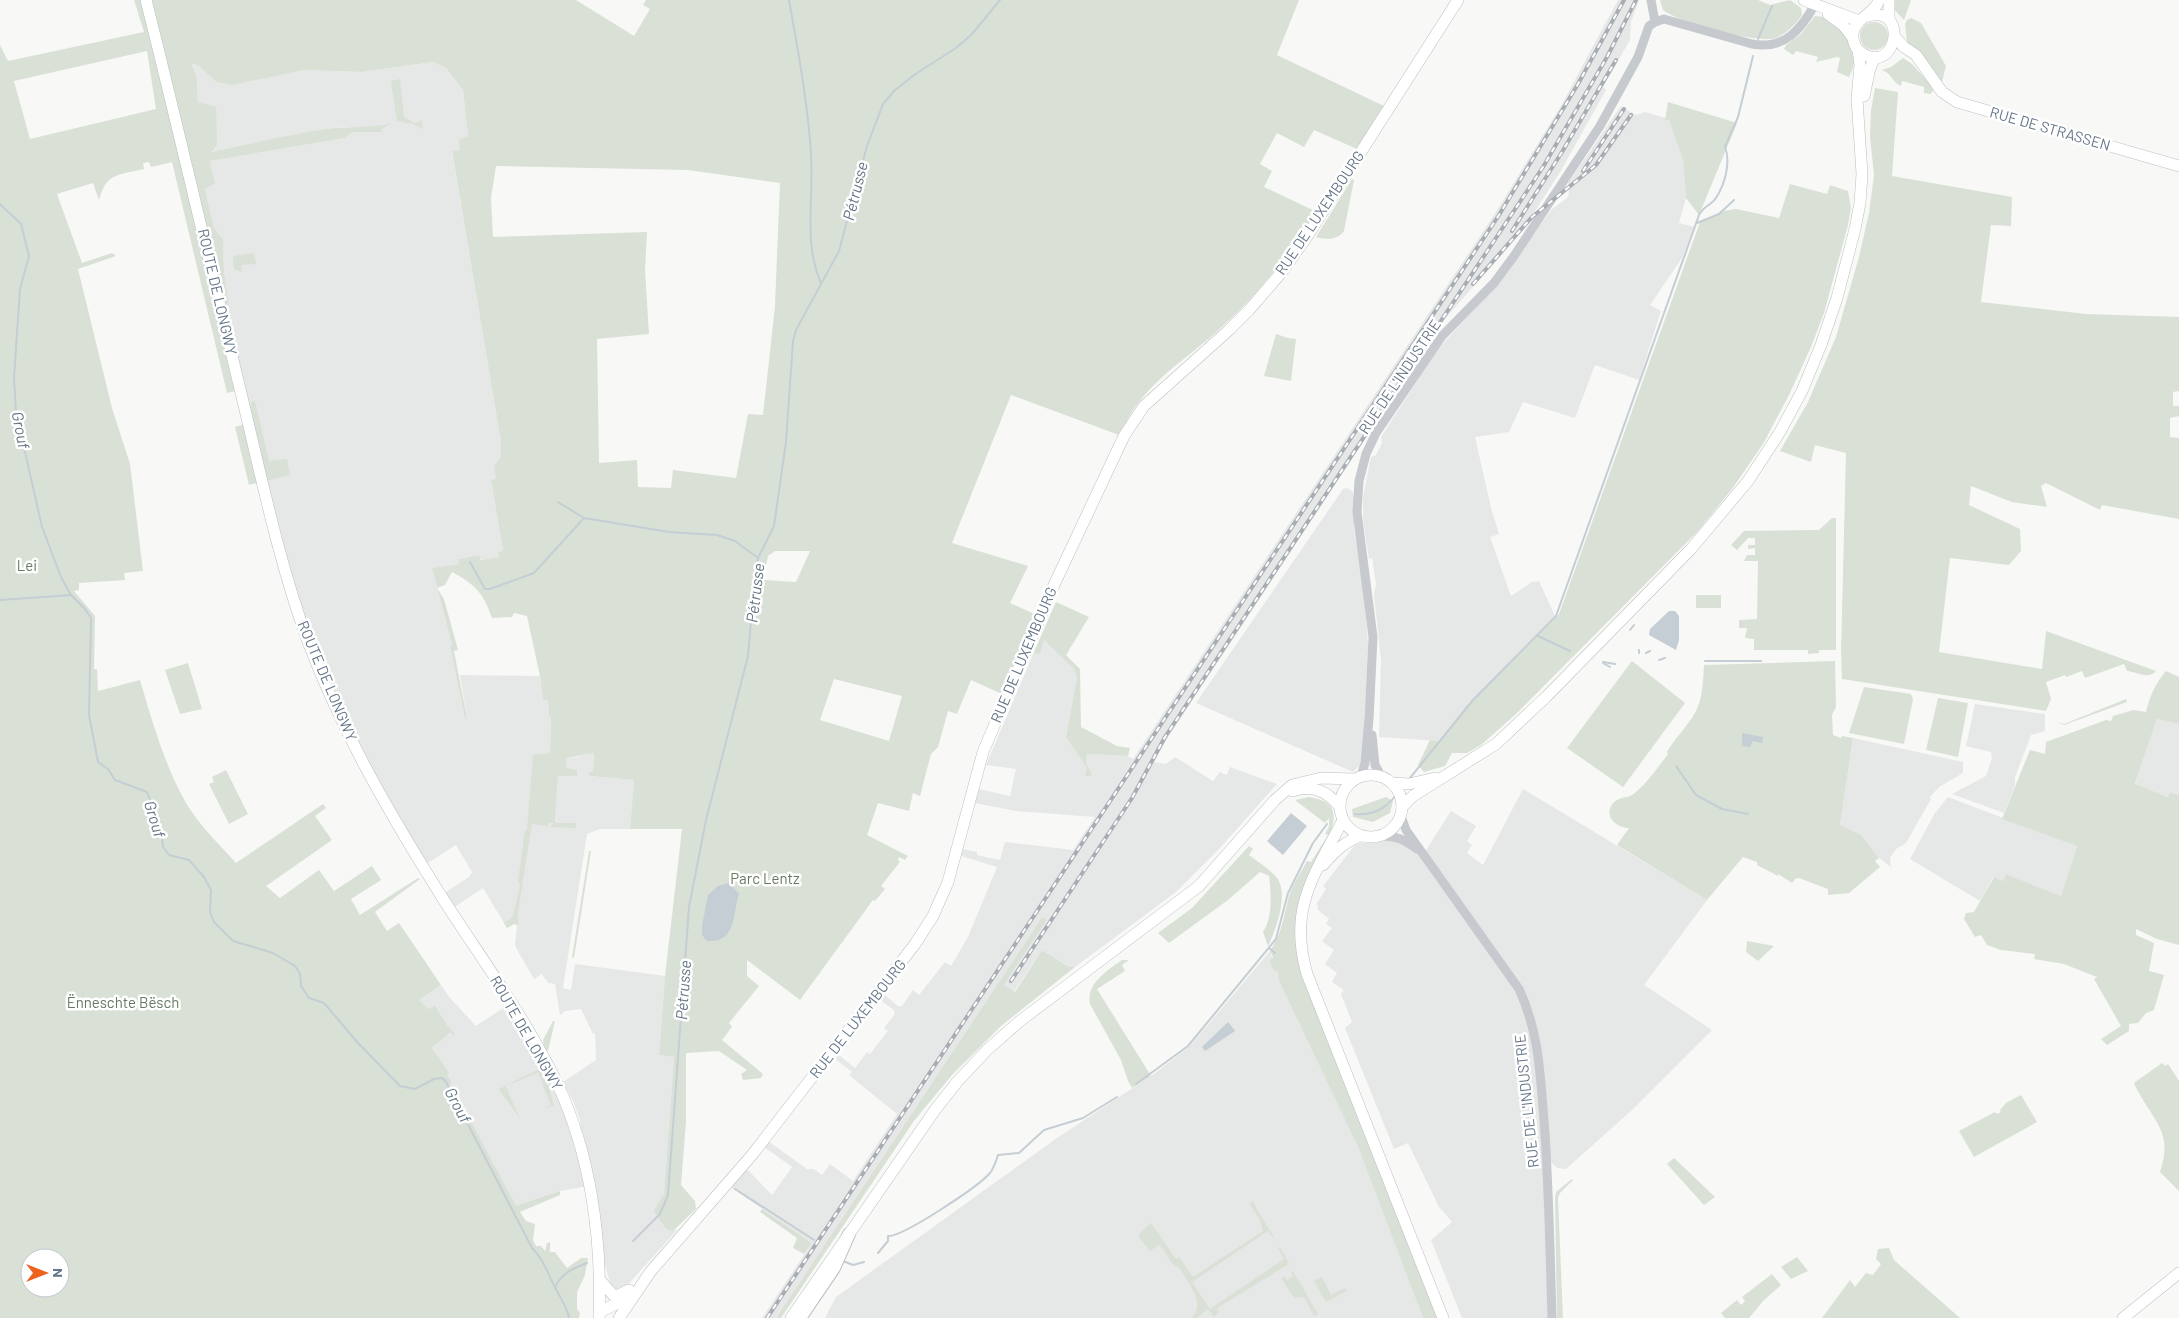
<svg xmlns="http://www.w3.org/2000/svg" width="2179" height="1318" font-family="Barlow,sans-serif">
	<rect width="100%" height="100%" fill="#f8f8f6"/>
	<g fill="#e6e7e7" fill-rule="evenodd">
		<polygon points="1618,0 1639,0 1631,22 1630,40 1603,87 1606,90 1559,174 1522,231 1443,321 1165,742 1154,762 1166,764 1175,757 1213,781 1220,772 1227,775 1230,767 1277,784 1219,849 1176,892 1075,967 1069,967 1042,950 1014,992 1004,985 1047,920 1042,917 776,1318 762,1318 812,1243 726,1184 743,1165 772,1195 792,1167 760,1144 765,1139 807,1169 814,1169 822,1175 830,1164 853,1181 897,1114 849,1075 852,1072 830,1055 834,1051 855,1068 867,1052 870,1054 888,1031 884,1028 895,1014 894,1010 876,997 880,991 898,1006 902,1006 913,990 919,995 945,962 951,966 968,937 997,867 961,856 963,849 977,852 977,855 1000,860 1005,842 1073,850 1095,817 1016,811 975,803 979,789 1010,796 1016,769 986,765 1034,652 1036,654 1044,640 1073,668 1077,677 1066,737 1087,768 1091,771 1086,764 1087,754 1128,756 1133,759 1496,212 1562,104"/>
		<path d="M433,62L446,68L463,90L468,137L460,150L452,152L501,442V457L496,478L491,480L503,551L499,557L479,560L478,555L458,559L459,564L432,568L452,645L450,646L465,719L467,718L460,675L540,676L543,700H548L549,716H551L548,826L549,823H576H555L558,776L577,775L566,769V758L577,757L583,753H594L593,772L589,776L634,780L630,829H600L587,834L563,988L571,990L575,964L665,976L659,1055L674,1057L664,1194L660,1204L673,1231L678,1229L624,1289L617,1291L610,1282L598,1241L589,1186L560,1191L516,1207L455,1091L450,1089L447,1075L432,1048L450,1033L453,1035L435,1005L429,1009L419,1000L441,985L450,998L476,1026L511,1003L581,1132L580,1120L573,1101L563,1082L596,1060L595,1033L593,1034L581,1009L565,1011L560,1015L555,984L548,983L542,974L534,979L515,946L517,925L514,924L507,928L483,888L450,910L441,895L469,877L472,872L456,845L423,866L397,825L308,642L220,308L229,305L224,271L223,240L214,228L205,189L215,184L210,161L345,138L353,132L381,130L390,125L370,128L343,127L326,129L210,152L198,103L197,78L191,63L199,66L216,82L231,85L304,70L361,72ZM539,1069L554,1106L542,1110L552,1105L538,1073L506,1086L519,1118L498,1089Z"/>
		<polygon points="1621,106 1636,115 1645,112 1669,119 1683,160 1686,198 1679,223 1694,227 1682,258 1650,305 1661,311 1639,380 1595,365 1575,418 1523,402 1509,432 1475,437 1491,508 1499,534 1490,537 1511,596 1532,582 1539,581 1555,616 1466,706 1439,741 1379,737 1381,660 1374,595 1376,584 1372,558 1369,559 1363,520 1363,497 1371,457 1376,455 1382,443 1381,437 1437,350 1496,286 1551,210 1567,198 1569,194 1568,183"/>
		<polygon points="1347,488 1352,491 1354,497 1354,529 1364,594 1368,643 1364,733 1360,765 1353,772 1196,703 1343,489"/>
		<polygon points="1975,704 2045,714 2045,731 2031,735 2015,777 2015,786 2004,813 1952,794 1986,776 1992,758 1991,752 1966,746"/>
		<polygon points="2157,719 2179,724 2179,795 2171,792 2169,797 2135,785"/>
		<polygon points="1853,738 1963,762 1963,773 1939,787 1930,797 1931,799 1906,843 1896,849 1890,858 1891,867 1879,858 1861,835 1840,825"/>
		<polygon points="1523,789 1707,900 1644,985 1712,1030 1632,1110 1566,1169 1557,1168 1548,1159 1552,1318 1462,1318 1431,1240 1452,1222 1439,1207 1408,1143 1394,1149 1345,1028 1352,1022 1341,994 1344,990 1332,982 1337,973 1325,964 1334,950 1322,941 1332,928 1326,924 1329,919 1318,910 1317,903 1326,889 1323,886 1354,846 1361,843 1381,842 1392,835 1423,855 1451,811 1476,826 1467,841 1472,845 1467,853 1483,865"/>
		<polygon points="1948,797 2077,846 2061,896 2006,874 2003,881 1993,877 1980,901 1910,859 1935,813"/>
		<polygon points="1270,951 1279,981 1358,1147 1423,1318 825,1318 836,1297 1057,1138 1151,1076 1190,1046"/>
	</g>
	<g fill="#d9e1d6" fill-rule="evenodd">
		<path d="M134,0H576L634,36L650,9L643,5L646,0H1299L1277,55L1384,106L1357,149L1314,130L1304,147L1277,133L1260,164L1272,171L1264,187L1317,212C1290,252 1260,292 1224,325C1197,351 1162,372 1139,402C1131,412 1125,424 1119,435L1011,395L952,543L1028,566L1010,603L1037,615L1002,694L971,680L957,714L948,711L938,747L931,754L920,796L913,793L909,811L878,803L867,835L908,856L905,860L899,857L898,860L900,862L881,886L885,889L875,901L873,900L800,1000L747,960V976L759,986L729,1023L732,1027L722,1040L763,1074L761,1078L743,1080L741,1074L747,1070L719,1051L686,1053V1122L681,1185L695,1201L696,1209L673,1231L666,1229L654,1211L664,1194L674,1057L659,1055L665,976L682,829H630L634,780L589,776V772H593L594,753C583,753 577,757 566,758V768L577,770V776H558L555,823H576V828L550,827L554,823H549L548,826L532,824L517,918L518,919V925L514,924L507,928L504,923L513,917L520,885L518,881L525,830H527L533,755L550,753L551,717L549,716L548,700H543L540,676L527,616L514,613L512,617L492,618C484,594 475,584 452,572L445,585L437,588L444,599L458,650L454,651L467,718L465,719L450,646L452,645L432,568L459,564L458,559L479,555L480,560L499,557L498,552L503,551L491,480L496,478L494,466L501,457V442L452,151L460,150L459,139L468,137L463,90L446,68L433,62L361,72L304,70L232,85L216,82L199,66L191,63L197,78L198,102L216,107L217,145L211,152C249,144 288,135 326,129C348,126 369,128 391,124L381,130V132H353L345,138L210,161L215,184L205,189L214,228L223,239L224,271L229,305L221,307L240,390L227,393L172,162L151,167L149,162L143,163L144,169C118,175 106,173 99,200L93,183L57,194L82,263L112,253L116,256L78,269L112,408L130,464L143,571L124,573L125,580L79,583V590L74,591L95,616L94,669H97L98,691L140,680C152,721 165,766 186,803C199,825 219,844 236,863L323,804L326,808L315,816L332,840L266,886L280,898L319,870L334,891L372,866L381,880L351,899L360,915L418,878L420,879L375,912L387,931L399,923L441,985L419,1000L429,1009L435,1005L447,1025L455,1034L453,1035L450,1033L432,1048L449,1073L447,1075L451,1081L450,1089L455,1091L516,1206L560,1191V1195L520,1212L526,1221L535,1224L533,1240L536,1246H541L545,1251L547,1243L550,1242V1252H555L567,1268L581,1258H588L585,1275L577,1292V1309L580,1313L579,1318H0V45L8,61L144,32ZM147,51L156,109L30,139L14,81ZM496,166L688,170L780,183L775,306L763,415L748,414L736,478L673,470L671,488L638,487L637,460L599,463L597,339L649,334L645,270L647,232L493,237L491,198ZM775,551H810L796,582L763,580L768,556ZM834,679L902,696L889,741L820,720ZM30,1258H60V1288H30Z"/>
		<path d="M1660,0H1758L1770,5L1790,0L1801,8L1802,15C1795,25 1783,38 1770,39C1750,41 1678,22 1663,10Z"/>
		<polygon points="1890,0 1911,0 1904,20 1890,5"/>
		<path d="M1815,16C1844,17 1865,51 1849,77L1837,72L1840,58L1837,57L1816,62L1818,57L1796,51L1793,55L1784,49L1786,45L1801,34Z"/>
		<polygon points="1911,18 1921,23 1946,66 1942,82 1907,43 1905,24 1907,20"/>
		<circle cx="1874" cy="36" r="14"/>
		<path d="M1903,58L1912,64L1933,87V91L1930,94L1924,93V87L1902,81L1901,86C1893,83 1891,73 1882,70L1891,67Z"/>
		<polygon points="400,79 404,117 414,123 422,121 423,129 413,124 397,121 391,81"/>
		<path d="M1875,88L1898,92L1892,176L2012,197L2011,226L1991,225L1981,302L2086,314L2179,317V391L2173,392V406H2179V416L2170,418V437L2179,438V519L2102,505L2100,510L2046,483L2041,486L2047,507L2012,502L1971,486L1969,505L2020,529L2021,551L2009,565L1950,558L1939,652L2042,669L2046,631L2156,671C2149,680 2137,672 2127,671L2124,664L2085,678L2082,671L2066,677L2065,675L2046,682L2051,699L2046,711L1842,679L1841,653L1846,453L1815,445L1811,462L1780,451L1808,402L1836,337L1859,257L1869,213L1874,175L1870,137L1871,110Z"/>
		<polygon points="1668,102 1737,123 1699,215 1686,198 1683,160 1669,120 1665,120"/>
		<path d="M1352,179L1354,180L1344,231C1338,240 1326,240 1316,237Z"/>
		<polygon points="1790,184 1827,194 1830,185 1848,191 1851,208 1848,225 1824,313 1811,347 1790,393 1763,444 1732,489 1697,532 1516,714 1481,745 1467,753 1452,753 1445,766 1424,772 1418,765 1430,740 1439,741 1466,706 1559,614 1700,222 1724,211 1736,209 1779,218"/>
		<polygon points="254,253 256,264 241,265 242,272 234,269 233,256"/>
		<polygon points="1276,334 1288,338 1296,339 1291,381 1264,376"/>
		<polygon points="255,401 269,461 287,459 290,475 249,485 235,427 253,422 251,402"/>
		<polygon points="1832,518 1836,518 1836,650 1819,650 1819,653 1808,654 1808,650 1754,650 1754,639 1745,638 1747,628 1739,628 1739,620 1757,619 1758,561 1744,561 1747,555 1755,555 1755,548 1748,549 1748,545 1755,545 1755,538 1748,538 1737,550 1731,545 1744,531 1819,530"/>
		<rect x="1696" y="595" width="25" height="13"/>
		<polygon points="1056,602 1089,617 1066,655 1080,669 1081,727 1117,746 1130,748 1128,756 1087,754 1086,764 1091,771 1091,776 1085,776 1087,768 1066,737 1077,677 1073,668 1044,640 1040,653 1036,654 1034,652"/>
		<polygon points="1632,661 1685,703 1623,787 1567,748"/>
		<path d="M1835,661L1836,707L1832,715L1833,735L1841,738L1842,736L1853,738L1840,825L1861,835L1879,858L1875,861L1880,867L1849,893L1828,895V889L1799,878L1795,879L1792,883L1778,874V876L1757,865V862L1743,857L1707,900L1617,845L1629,828C1616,828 1602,815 1614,802C1620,796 1629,799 1635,793C1648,782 1658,767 1668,754L1667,752C1675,738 1688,726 1696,711C1703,697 1703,680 1704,665Z"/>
		<polygon points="188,663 202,709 180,714 165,670"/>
		<path d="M2166,671L2179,677V724L2157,719L2135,784L2168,797L2170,792L2179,795V945L2157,939L2136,929V935L2154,943L2149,971L2164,975L2154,1010L2146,1013L2138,1023L2129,1024V1031L2107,1045L2101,1039L2121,1026L2094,979L2097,977L2064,964L2034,959L2035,954L2001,950L1987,945L1981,935L1975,937L1964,919L1966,913L1974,912L1994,877L2003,881L2006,874L2061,896L2077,846L2002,819L2030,750L2045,754L2046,742L2106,720L2111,721L2113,716L2134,710L2146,712C2150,696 2155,684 2166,671Z"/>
		<polygon points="1864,687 1911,694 1913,699 1904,744 1849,733"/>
		<polygon points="1938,698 1968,703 1958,757 1926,750"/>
		<polygon points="2126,699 2127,702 2064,725 2056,722 2064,724"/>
		<polygon points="226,770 248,814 229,824 209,784 214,782 212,777"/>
		<path d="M1309,797C1328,800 1338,807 1332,828L1334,831C1310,871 1295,893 1296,942L1439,1318H1423L1358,1147L1279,981L1277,972L1272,968L1270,960L1273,957L1270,951C1282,934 1284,915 1289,896C1293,884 1301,872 1307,861L1311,862L1328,835L1325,834L1329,826V818L1325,823L1295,800Z"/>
		<polygon points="1386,797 1393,801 1390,813 1373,822 1353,817 1352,809"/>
		<path d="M1249,846L1253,849L1249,855C1258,862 1270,869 1277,878C1289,894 1276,930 1268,946L1263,932C1273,917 1271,893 1269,876L1260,872L1228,900L1169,943L1158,933L1192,908Z"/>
		<polygon points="589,851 591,851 574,958 572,957"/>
		<polygon points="1042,917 1047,920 1004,985 1015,992 1042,950 1069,967 1075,967 1001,1026 952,1075 914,1121 781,1318 776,1318"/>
		<polygon points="1747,941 1774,946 1758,961 1746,952"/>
		<path d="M1122,960H1129L1122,965L1125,971L1097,989L1151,1076L1132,1088L1128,1081L1121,1060L1090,1004C1086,983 1107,971 1122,960Z"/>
		<polygon points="553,1021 555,1021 548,1051 544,1047 543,1040"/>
		<path d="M2162,1063L2165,1066L2168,1064L2179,1081V1191L2160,1172C2171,1139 2161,1128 2143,1100C2140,1094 2136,1089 2134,1083Z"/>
		<polygon points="539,1069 549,1088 554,1106 542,1110 551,1105 538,1073 506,1086 520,1119 498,1089"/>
		<polygon points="2021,1095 2037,1122 1974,1157 1959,1131 1995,1112 1997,1114 2001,1112 2000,1110 2006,1103"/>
		<polygon points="1674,1158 1715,1197 1704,1205 1667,1164"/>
		<polygon points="1572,1179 1573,1180 1560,1193 1558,1198 1563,1318 1557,1318 1555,1199 1556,1192"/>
		<path d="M1252,1201L1275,1239H1274L1268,1231L1192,1282L1210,1309L1284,1259L1278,1248L1280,1247L1289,1264L1217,1308L1219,1312L1214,1317L1208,1309L1197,1318H1191C1208,1304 1186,1280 1178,1266H1174L1160,1245L1150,1251L1139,1237V1234L1151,1223L1176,1259L1179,1257L1193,1277L1263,1231L1259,1218L1250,1205Z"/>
		<polygon points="762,1209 812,1243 804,1254 793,1248 797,1238 760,1212"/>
		<polygon points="1889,1248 1894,1260 1960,1318 1822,1318 1850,1280 1855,1287 1866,1273 1873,1275 1881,1264 1876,1259 1878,1249"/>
		<polygon points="1797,1257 1808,1271 1791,1279 1781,1267"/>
		<polygon points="1293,1271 1318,1314 1314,1316 1304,1297 1294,1298 1281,1278 1284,1276 1287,1280 1293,1276 1291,1272"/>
		<polygon points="1772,1274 1781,1285 1764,1300 1749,1318 1725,1318 1721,1313 1737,1300 1741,1305 1745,1301 1742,1297"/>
		<polygon points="1322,1277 1331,1295 1345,1288 1347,1291 1326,1302 1314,1281"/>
	</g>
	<g fill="#c4ced4">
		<polygon points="1669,611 1675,611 1679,616 1679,640 1676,650 1649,635 1650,629"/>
		<polygon points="1742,733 1763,737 1762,743 1753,741 1750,747 1742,746"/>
		<polygon points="1291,813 1307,826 1283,855 1267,841"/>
		<path d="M729,883L739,894C732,915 737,943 707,941L702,935V926L708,895L718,886Z"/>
		<polygon points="1228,1022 1235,1031 1205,1051 1202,1047"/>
	</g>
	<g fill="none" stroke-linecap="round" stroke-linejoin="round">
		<g stroke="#c4ced4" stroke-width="2">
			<path d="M789,0C798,51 808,103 811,155C814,199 803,242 821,283"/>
			<polyline points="1758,39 1772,6"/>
			<path d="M0,204L21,224L29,256L20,289L14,378L16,412L42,527L61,577L71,595L85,609L91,618L89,715L98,762L108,769L115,780L147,792L161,827L163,847L169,855L189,860L204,877L211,890L210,912L214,922L233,941L273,953L295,966L300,974L301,986L309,998L324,1003L358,1043L400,1086L415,1089L434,1079L442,1078L446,1082L532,1248C545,1261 547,1273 556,1289C561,1299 567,1307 569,1318"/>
			<polyline points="1697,223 1719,214 1734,200"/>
			<polyline points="558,502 584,518 669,532 717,535 735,541 758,558"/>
			<polyline points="470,562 485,589 490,589 534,573 584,518"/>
			<polyline points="0,600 71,595"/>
			<polyline points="1630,630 1634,625"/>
			<polyline points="1538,636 1570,651"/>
			<polyline points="1639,650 1639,653"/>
			<polyline points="1646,653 1650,651"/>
			<polyline points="1659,660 1665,658"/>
			<polyline points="1705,661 1761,661"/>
			<polyline points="1603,662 1615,664"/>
			<polyline points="1603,663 1610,667"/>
			<polyline points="1676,766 1696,795 1722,809 1748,814"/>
			<path d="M1410,778L1473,700L1556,616L1699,215C1704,205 1711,206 1716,198C1725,184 1731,162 1725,147L1738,117L1753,56"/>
			<path d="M1355,814C1378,816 1389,805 1402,788"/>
			<polyline points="1269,948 1275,953"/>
			<polyline points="1136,1084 1188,1046 1276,939 1288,893 1313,843 1327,824"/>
			<polyline points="735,1189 814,1240"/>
			<polyline points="633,1241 660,1214 668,1195 689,907 706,820 748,656 754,587 758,558 774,526 786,442 793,341 796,330 839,251 867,146 883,104 894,91 914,75 956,48 972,34 1000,0"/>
			<path d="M878,1253L888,1241V1236C903,1237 979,1186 990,1173C994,1168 996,1161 998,1155L1019,1153L1044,1130L1083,1118L1117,1097"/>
			<polyline points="843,1261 853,1265 864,1262"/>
			<path d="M555,1288C561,1273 572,1269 587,1263"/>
		</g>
		<defs>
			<g id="major">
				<path d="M146,0C179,131 209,262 241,393C261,475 278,559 307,639C342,733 392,818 445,902C483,961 526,1019 557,1083C591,1155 602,1239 599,1318"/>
				<polyline points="1804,0 1859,21"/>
				<polyline points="1828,14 1843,25 1853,38"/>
				<path d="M1864,17C1911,1 1897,77 1862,53C1855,49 1852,40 1853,33C1856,17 1875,14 1879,0"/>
				<polyline points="1889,20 1889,0"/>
				<polyline points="1895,37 1904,47 1916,55 1942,92 1957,102 2179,166"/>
				<polyline points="1864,96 1870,68 1875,57"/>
				<circle cx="1371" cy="806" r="31"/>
				<polyline points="1393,783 1409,784 1435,778"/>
				<path d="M1292,791C1312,785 1326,790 1339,806"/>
				<polyline points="1402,807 1413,796 1496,744 1547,696 1691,549 1748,481 1780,432 1802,391 1821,345 1837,298 1855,229 1860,203 1862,174 1857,99 1860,65 1858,50"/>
				<path d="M1343,820C1314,876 1288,908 1307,974L1443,1318"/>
				<path d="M1323,865C1334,852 1345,841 1361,836"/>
				<polyline points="600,1280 613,1295 619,1295 629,1290"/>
				<polyline points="600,1312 616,1304 631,1292"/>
				<polyline points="619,1318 651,1271 752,1155 915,944 933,916 948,882 983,752 1054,585 1124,436 1144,406 1229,330 1249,310 1281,273 1304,241 1458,0"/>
				<polyline points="791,1318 935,1110 957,1082 987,1050 1020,1021 1199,886 1275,800 1292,785 1321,778 1354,779"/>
				<polyline points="2123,1318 2179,1273"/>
			</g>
			<polyline id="highway" points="800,1318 834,1268 849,1234"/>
		</defs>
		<use href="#major" stroke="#bbbfc3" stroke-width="12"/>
		<use href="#highway" stroke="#babdc1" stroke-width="14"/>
		<g stroke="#c6c9ce" stroke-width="9">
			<polyline points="1651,0 1655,22"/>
			<polyline points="1372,735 1375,765 1381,776"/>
			<path d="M1361,776L1365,763L1369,719L1373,637L1357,512L1359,481L1366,454L1376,433L1442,336L1494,283L1514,256L1600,126L1638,57L1649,26L1655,22L1664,19L1752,44C1784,50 1801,30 1815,4"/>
			<path d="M1401,816L1406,830L1519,989C1539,1032 1540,1073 1544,1120C1549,1186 1550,1252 1552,1318"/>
			<path d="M1381,836C1395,835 1405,840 1417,849"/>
		</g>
		<use href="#major" stroke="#fff" stroke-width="11"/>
		<use href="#highway" stroke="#fff" stroke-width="12"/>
		<defs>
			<g id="rail">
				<polyline points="1583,171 1624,109"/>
				<polyline points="1512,231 1562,152 1616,60"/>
				<polyline points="1473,284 1532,217 1596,165 1631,115"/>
				<polyline points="1011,981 1132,798 1165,737 1543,167 1607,57 1636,0"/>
				<polyline points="767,1318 1499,215 1578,84 1624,0"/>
			</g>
		</defs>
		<use href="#rail" stroke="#a8adb4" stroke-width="4"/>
		<use href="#rail" stroke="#fff" stroke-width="2" stroke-dasharray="5.5" stroke-linecap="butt"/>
	</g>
	<g text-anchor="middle" stroke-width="5" stroke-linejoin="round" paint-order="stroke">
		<g font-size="15" fill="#657689" stroke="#fff">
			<text transform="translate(2050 129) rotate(16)" y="5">RUE DE STRASSEN</text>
			<text transform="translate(1320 213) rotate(-56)" y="5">RUE DE LUXEMBOURG</text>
			<text transform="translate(217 292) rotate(77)" y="5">ROUTE DE LONGWY</text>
			<text transform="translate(1400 377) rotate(-56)" y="5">RUE DE L'INDUSTRIE</text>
			<text transform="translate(1024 655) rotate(-67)" y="5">RUE DE LUXEMBOURG</text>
			<text transform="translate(327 681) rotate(67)" y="5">ROUTE DE LONGWY</text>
			<text transform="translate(858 1019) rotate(-52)" y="5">RUE DE LUXEMBOURG</text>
			<text transform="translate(526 1033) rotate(60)" y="5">ROUTE DE LONGWY</text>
			<text transform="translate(1527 1101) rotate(-96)" y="5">RUE DE L'INDUSTRIE</text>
		</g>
		<g font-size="15" fill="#647a61" stroke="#fff">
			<text x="27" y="571">Lei</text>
			<text x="765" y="884">Parc Lentz</text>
			<text x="123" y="1008">Ënneschte Bësch</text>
		</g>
		<g font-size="16" font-style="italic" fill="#617784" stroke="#fff">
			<text transform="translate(855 191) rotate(-76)" y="6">Pétrusse</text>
			<text transform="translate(21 430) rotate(79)" y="6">Grouf</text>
			<text transform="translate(755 593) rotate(-83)" y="6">Pétrusse</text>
			<text transform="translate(155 819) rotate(73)" y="6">Grouf</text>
			<text transform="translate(683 990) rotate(-86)" y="6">Pétrusse</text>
			<text transform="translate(458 1105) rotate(62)" y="6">Grouf</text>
		</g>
	</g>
	<g transform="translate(45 1273) rotate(90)"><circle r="24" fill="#ffffff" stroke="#c1c8d0"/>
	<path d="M0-4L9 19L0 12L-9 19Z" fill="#ee6220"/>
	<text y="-8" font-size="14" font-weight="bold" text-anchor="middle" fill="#657689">N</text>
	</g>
</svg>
